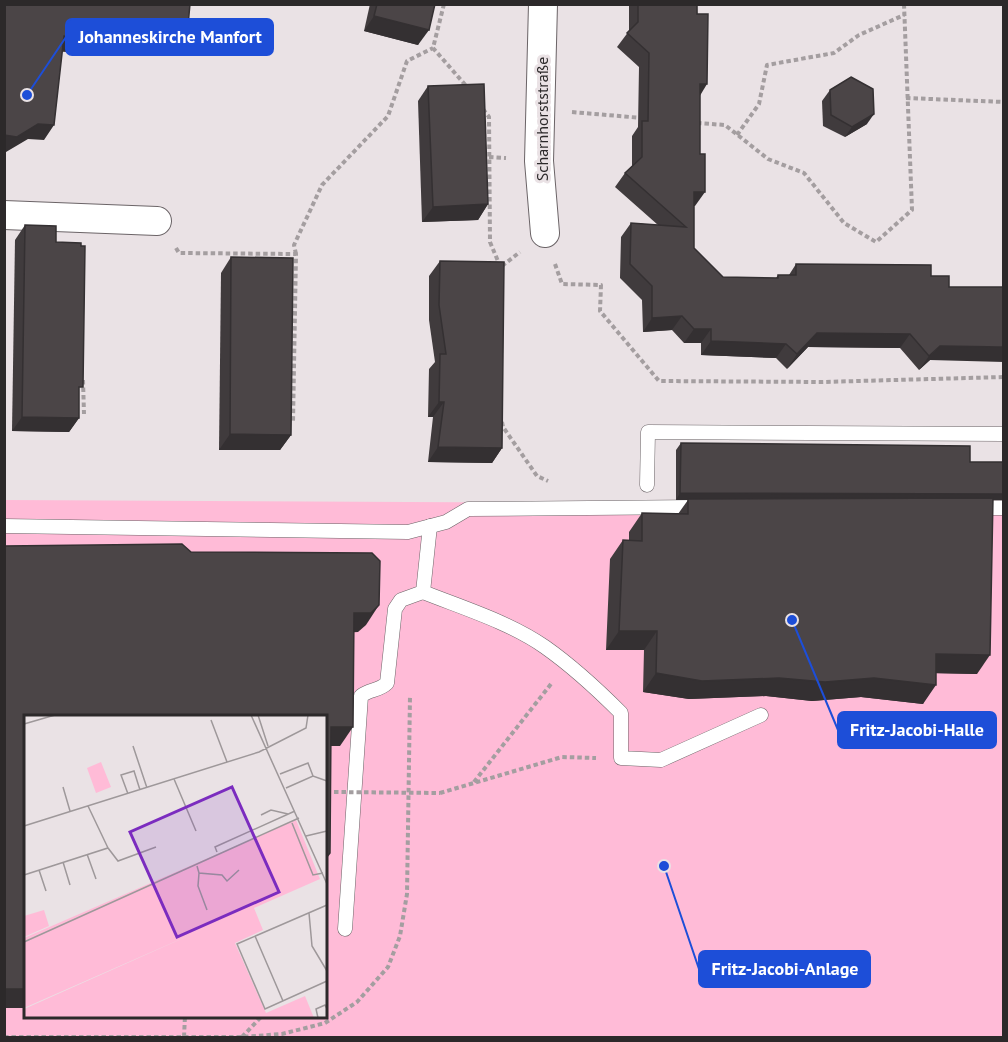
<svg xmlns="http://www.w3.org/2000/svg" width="1008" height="1042" font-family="'PT Sans',sans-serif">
	<rect width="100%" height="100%" fill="#eae2e5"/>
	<path fill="#ffbbd7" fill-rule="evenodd" d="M4,500L1003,505V1037H5ZM26,716H326V1016H26Z"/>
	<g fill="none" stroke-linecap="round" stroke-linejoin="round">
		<defs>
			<g id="service">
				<polyline points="647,485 648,432 1004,434"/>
				<polyline points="976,508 1004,508"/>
				<polyline points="4,526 408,532 446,522 468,509 698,507"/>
				<path d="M430,526L423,592C463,608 509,622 545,647C572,666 598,690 621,713V758L661,760L761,715"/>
				<path d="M345,929L361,696C370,689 379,691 387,683L395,609L401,600L423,592"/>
			</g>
			<g id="minor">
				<polyline points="543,4 539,161 545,233"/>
				<polyline points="4,215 157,221"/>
			</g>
		</defs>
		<use href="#service" stroke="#6b6467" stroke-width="15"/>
		<use href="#minor" stroke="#6b6467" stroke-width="30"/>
		<g stroke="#a49ea0" stroke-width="4" stroke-dasharray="4.5 3" stroke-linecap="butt">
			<polyline points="444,4 433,48 468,88"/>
			<polyline points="906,98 1004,102"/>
			<polyline points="483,109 489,117 490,242 500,266"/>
			<polyline points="572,112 642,118"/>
			<polyline points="697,123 725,125 768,159 804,173 844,223 876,242 912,210 904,4"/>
			<polyline points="737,135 759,104 767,65 834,53 859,35 904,15"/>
			<polyline points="489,157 506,158"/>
			<polyline points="176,248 179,253 296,254 293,422"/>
			<polyline points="296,254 294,245 322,185 388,116 407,61 433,48"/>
			<polyline points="555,264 562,284 601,285 600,311 659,381 822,382 1004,377"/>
			<polyline points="502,266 520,252"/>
			<polyline points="83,380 84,414"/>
			<polyline points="502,422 503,427 537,476 548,481"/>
			<polyline points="474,782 551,684"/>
			<polyline points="440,793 562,757 596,758"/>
			<polyline points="4,1037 242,1037 282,1034 325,1023 357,1002 388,967 400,936 407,894 410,696"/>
			<polyline points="184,1037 185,1016"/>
			<polyline points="242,1037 262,1016"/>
		</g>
		<use href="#service" stroke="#fff" stroke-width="14"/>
		<use href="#minor" stroke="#fff" stroke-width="28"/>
		<polyline stroke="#a49ea0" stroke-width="4" stroke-dasharray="4.5 3" stroke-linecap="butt" points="334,792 440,793"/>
	</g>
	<g fill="#403b3d">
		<polygon points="370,4 435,4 418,45 364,31"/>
		<polygon points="629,4 697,4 700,95 694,206 694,248 723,277 776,278 778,275 789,275 796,264 931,265 930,360 919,370 900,348 808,347 787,369 776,358 701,355 701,343 684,343 672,330 643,332 642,300 620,278 621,237 631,223 658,225 615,187 625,173 632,166 632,136 638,127 639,67 617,47 629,31"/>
		<polygon points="428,86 488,204 478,220 422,222 418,101"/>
		<polygon points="830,90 867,124 845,137 823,126 822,101"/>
		<polygon points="25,225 56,242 79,392 79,418 69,432 12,431 15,240"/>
		<polygon points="231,257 291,435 280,450 219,450 221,273"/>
		<polygon points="440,261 502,448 492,463 428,462 433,417 428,417 429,369 435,362 429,320 429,276"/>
		<polygon points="681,443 970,462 1004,462 1004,500 993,500 977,674 936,673 923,704 861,697 812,701 766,696 689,699 643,692 644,650 606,650 610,559 623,540 629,540 629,532 642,513 678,514 688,500 676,500 676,450"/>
	</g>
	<g fill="#343032">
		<polygon points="374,16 429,30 418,45 364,31"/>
		<polygon points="104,27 187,36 176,51 100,43 92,54 53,51 64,36"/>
		<polygon points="700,84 707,84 698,99"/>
		<polygon points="874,114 867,124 845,137 852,127"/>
		<polygon points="38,124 54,125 44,140 28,139 6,152 4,152 4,135"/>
		<polygon points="694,192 705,192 695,206 685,206"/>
		<polygon points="488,204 478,220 422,222 433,207"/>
		<polygon points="682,316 672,330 643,332 652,318"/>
		<polygon points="694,329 711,329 701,343 684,343"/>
		<polygon points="817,333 910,334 900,348 808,347 787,369 797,354"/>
		<polygon points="711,341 786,344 776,358 701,355"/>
		<polygon points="940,346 1004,347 1004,362 930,360 919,370 929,356"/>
		<polygon points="439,402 444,402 433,417 428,417"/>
		<polygon points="22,417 79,418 69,432 12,431"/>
		<polygon points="230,434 291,435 280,450 219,450"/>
		<polygon points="438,447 502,448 492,463 428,462"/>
		<polygon points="680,493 1004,494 1004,500 676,500"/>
		<polygon points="379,605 366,625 358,632 341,633 354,613"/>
		<polygon points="619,631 657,631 644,650 606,650"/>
		<polygon points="936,654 990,655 977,674 923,673"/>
		<polygon points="656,673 779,678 874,678 936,685 923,704 861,697 812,701 766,696 689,699 643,692"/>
		<polygon points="331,727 353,727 340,746 326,746"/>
		<rect x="4" y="989" width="22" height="19"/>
		<polygon points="41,1017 69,1017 68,1019 39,1019"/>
	</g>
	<g fill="#4b4547" stroke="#343032" stroke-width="1.5">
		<polygon points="4,4 190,4 187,36 104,27 103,39 64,36 54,125 38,124 17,137 4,135"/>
		<polygon points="377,4 435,4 429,30 374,16"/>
		<polygon points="638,4 697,4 697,14 708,14 707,84 700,84 700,154 705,154 705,192 694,192 694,248 723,277 778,278 778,275 796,275 796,264 931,265 931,276 949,276 949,287 1004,287 1004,347 940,346 929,356 910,334 817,333 797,354 786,344 711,341 711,329 694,329 682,316 652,318 652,286 630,264 631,223 686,227 625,173 642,157 642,121 648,121 649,53 627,33 638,22"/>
		<polygon points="851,77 873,89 874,114 852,127 831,115 830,90"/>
		<polygon points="484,84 488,204 433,207 428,86"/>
		<polygon points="25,225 56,226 56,242 81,243 81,246 85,246 83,387 79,387 79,418 22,417"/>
		<polygon points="231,257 293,258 291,435 230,434"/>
		<polygon points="440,261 504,262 502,448 438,447 444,402 439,402 440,354 446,354 439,305"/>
		<polygon points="681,443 970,446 970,462 1004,462 1004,494 680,493"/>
		<polygon points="993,498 990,655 936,654 936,685 874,678 825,682 779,678 702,681 656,673 657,631 619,631 623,540 642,541 642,513 688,514 688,499"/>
		<polygon points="182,544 191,552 372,553 380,561 379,605 371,613 354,613 353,727 331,727 330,853 326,858 326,717 26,717 26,989 4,989 4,546"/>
	</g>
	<g text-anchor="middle" stroke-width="6" stroke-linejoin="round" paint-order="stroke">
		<g font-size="16" fill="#2c292a" stroke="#eae2e5">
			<text transform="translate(542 119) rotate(-90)" y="6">Scharnhorststraße</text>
		</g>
	</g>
	<g transform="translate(24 715)">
		<rect width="303" height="303" fill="#eae2e5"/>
		<path d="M77,47L87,72L72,78L63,53ZM272,105L296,164L230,193L239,215L211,228L242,298L281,281L290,303H0V294L182,213L0,293V223ZM20,195L25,211L0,222V201Z" fill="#ffbbd7"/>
		<path fill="none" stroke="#9e989a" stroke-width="1.5" d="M227,0L303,169M234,0L244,31M187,5L203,47M0,9L31,0M109,31L123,73M256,59L284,48L289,61M150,64L172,116M39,72L46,96M262,73L289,61L303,66M104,79L97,60L110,56L116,75M64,91L84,133M237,100L247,95L264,99M268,108L289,160L299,158M0,111L235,37L282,13L284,0M282,121L303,116M193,137L191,132L271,96M63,139L72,164M39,147L46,170M173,151L175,158L198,160L203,166L215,155M15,155L22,176M175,158L174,171L183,195M0,160L84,133L94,146L132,132M303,190L213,229L241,294L303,266M285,198L288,231L303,256M231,221L259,286M0,227L275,103M294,303L292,294L301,290L303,294"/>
		<path fill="#7b2cbf" fill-opacity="0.15" stroke="#7b2cbf" stroke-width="3" d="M208,72L255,177L153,222L106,117Z"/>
		<rect width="303" height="303" fill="none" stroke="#2c292a" stroke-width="3"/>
	</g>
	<path fill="none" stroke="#1d4ed8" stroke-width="2" d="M27 95L66 37M792 620L838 730M664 866L699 969"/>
	<g fill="#1d4ed8" stroke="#eae2e5" stroke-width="2">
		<circle cx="27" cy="95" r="6"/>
		<circle cx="792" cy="620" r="6"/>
		<circle cx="664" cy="866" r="6"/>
	</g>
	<g fill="#1d4ed8" stroke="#1d4ed8" stroke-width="2">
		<rect x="66" y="19" width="207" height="36" rx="6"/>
		<rect x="838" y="712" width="158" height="36" rx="6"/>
		<rect x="699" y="951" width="171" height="36" rx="6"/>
	</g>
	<g font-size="18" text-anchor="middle" font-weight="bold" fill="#fff">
		<text x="170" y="43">Johanneskirche Manfort</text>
		<text x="917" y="736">Fritz-Jacobi-Halle</text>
		<text x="785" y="975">Fritz-Jacobi-Anlage</text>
	</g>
	<rect width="1008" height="1042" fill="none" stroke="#2c292a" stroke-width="12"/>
</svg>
